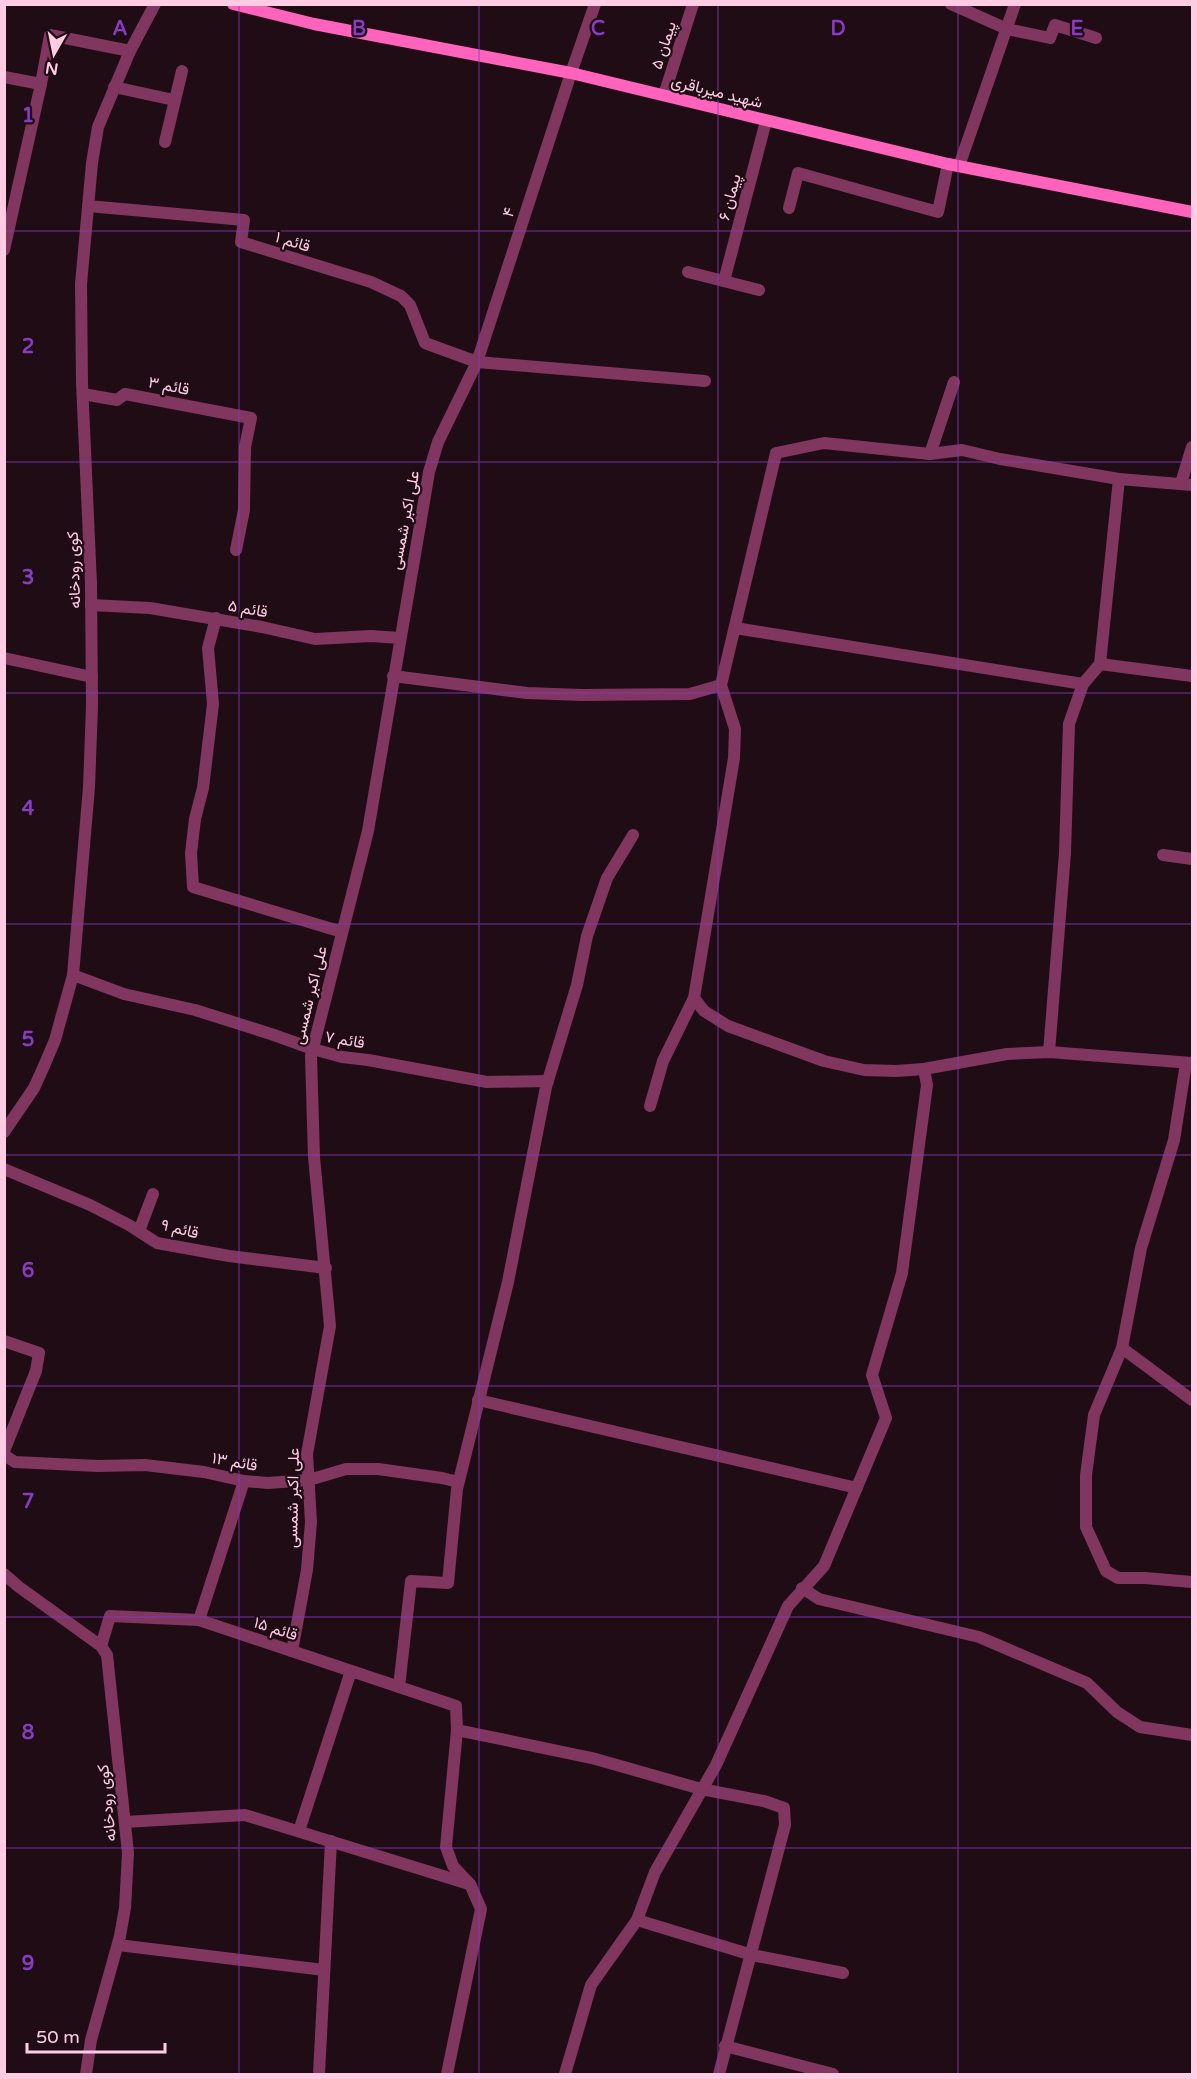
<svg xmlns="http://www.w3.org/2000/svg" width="1197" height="2079" font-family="'Varela Round',Vazirmatn,sans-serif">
	<rect width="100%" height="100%" fill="#200c15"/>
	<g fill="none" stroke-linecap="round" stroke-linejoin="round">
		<g stroke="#80365f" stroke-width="12">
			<polyline points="951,4 1007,29 1050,38 1055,25 1096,38"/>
			<polyline points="4,77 41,84"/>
			<polyline points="114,87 174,100"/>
			<polyline points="664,95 693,4"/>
			<polyline points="165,142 182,71"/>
			<polyline points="959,166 1015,4"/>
			<polyline points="88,206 244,220 241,242 371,282 401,296 410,305 425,343 477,362 705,381"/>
			<polyline points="789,208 798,173 938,212 948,164"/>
			<polyline points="4,250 41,84 50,35 130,51"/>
			<polyline points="688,272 759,290"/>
			<polyline points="724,281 766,121"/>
			<polyline points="83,394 117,400 125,394 251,418 245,447 244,510 236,550"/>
			<polyline points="930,454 954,382"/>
			<polyline points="1181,483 1192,447"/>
			<polyline points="91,605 150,608 262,627 315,639 371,636 399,638"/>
			<polyline points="216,618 208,648 213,704 203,788 195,819 191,853 193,887 342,932"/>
			<polyline points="735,628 1083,684"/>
			<polyline points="4,658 92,677"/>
			<polyline points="1100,664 1192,676"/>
			<polyline points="393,676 527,693 582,695 690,694 721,685 776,453 824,443 930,454 962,450 1000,459 1119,479 1192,485"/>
			<polyline points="1163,855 1192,859"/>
			<polyline points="73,975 124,994 195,1010 271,1034 313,1049 342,1057 368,1060 487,1082 548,1081"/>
			<polyline points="694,998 704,1011 728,1026 824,1061 864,1070 896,1071 924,1069 1007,1054 1049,1052 1192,1063"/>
			<polyline points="1049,1052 1065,853 1069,724 1083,684 1100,664 1119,479"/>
			<polyline points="1186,1063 1174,1140 1141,1248 1122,1348 1094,1415 1086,1475 1086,1527 1106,1571 1118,1578 1145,1578 1192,1582"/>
			<polyline points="650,1106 663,1061 694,998 734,758 735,729 721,685"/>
			<polyline points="4,1169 90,1205 129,1225 157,1243 229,1256 326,1268"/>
			<polyline points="139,1231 153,1194"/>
			<polyline points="4,1341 39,1353 36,1371 4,1451"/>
			<polyline points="1122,1348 1192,1400"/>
			<polyline points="478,1400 857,1488"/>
			<polyline points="4,1455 15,1462 98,1466 145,1465 204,1472 244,1481 268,1483 309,1480 346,1469 378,1469 442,1478 458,1482"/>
			<polyline points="802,1588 819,1599 979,1637 1087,1683 1117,1712 1140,1727 1192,1735"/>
			<polyline points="199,1620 244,1481"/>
			<polyline points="101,1646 110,1616 199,1620 456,1706 457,1730 446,1847 453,1866 470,1884 481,1909 447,2074"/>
			<polyline points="292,1651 307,1570 311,1522 307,1454 330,1326 314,1157 311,1056 368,831 429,472 438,442 477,362 571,73 595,4"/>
			<polyline points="399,1687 411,1581 448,1583 457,1489 508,1282 546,1087 577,985 587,936 607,878 633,835"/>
			<polyline points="457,1730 592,1758 701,1789 764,1801 784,1808 785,1825 719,2074"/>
			<polyline points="125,1822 245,1815 469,1884"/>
			<polyline points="299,1831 351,1671"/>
			<polyline points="637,1920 752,1955 843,1973"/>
			<polyline points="118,1945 324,1970"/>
			<polyline points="725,2046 833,2074"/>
			<polyline points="319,2074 331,1841"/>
			<polyline points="565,2074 591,1985 637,1920 655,1872 716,1765 788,1606 824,1566 886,1418 872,1375 902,1273 927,1085 924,1069"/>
		</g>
		<g stroke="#80365f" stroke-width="12">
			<polyline points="4,1132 34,1088 44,1066 55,1040 73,975 89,787 92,706 91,584 82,383 81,284 92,163 98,127 130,51 155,4"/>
			<polyline points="4,1574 19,1587 101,1646 107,1655 128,1853 125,1908 120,1936 91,2040 86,2074"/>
		</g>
		<polyline stroke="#ff63bb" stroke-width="12" points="233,4 314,24 571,73 948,164 1192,212"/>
	</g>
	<path fill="none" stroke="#883cc3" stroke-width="1.5" stroke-opacity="0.55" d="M239,4V2074M479,4V2074M718,4V2074M958,4V2074M4,231H1192M4,462H1192M4,693H1192M4,924H1192M4,1155H1192M4,1386H1192M4,1617H1192M4,1848H1192"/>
	<g text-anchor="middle" stroke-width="4.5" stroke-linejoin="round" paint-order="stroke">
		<g font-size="16" fill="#ffcce4" stroke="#200c15">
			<text transform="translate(663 45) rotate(-72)" y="6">پیمان ۵</text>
			<text transform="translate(717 91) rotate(14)" y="6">شهید میرباقری</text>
			<text transform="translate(729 197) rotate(-75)" y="6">پیمان ۶</text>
			<text transform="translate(508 212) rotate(-72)" y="6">۴</text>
			<text transform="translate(293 241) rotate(17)" y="6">قائم ۱</text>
			<text transform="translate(169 385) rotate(11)" y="6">قائم ۳</text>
			<text transform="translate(404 520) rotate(-79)" y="6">علی اکبر شمسی</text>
			<text transform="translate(73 570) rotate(-92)" y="6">کوی رودخانه</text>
			<text transform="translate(248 608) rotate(10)" y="6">قائم ۵</text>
			<text transform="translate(309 995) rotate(-76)" y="6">علی اکبر شمسی</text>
			<text transform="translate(345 1039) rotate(10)" y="6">قائم ۷</text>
			<text transform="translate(180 1228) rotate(14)" y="6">قائم ۹</text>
			<text transform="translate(235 1461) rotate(10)" y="6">قائم ۱۳</text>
			<text transform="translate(292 1498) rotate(-89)" y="6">علی اکبر شمسی</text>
			<text transform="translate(276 1628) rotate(18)" y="6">قائم ۱۵</text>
			<text transform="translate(106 1803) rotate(-96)" y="6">کوی رودخانه</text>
		</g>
	</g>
	<g font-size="20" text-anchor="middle" font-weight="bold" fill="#883cc3" stroke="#200c15" stroke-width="4.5" stroke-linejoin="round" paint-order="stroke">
		<text x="120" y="35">A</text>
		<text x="359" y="35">B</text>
		<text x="598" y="35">C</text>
		<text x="838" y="35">D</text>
		<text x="1077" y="35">E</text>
		<text x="28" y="122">1</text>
		<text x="28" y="353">2</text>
		<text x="28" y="584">3</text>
		<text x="28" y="815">4</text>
		<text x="28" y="1046">5</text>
		<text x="28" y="1277">6</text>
		<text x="28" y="1508">7</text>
		<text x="28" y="1739">8</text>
		<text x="28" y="1970">9</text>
	</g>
	<rect width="1197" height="2079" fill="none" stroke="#ffcce4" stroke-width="12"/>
	<g transform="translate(54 54) rotate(189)" stroke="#200c15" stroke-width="4.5" paint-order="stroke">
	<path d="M0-4.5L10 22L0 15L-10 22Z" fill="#ffcce4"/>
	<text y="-9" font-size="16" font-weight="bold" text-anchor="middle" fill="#ffcce4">N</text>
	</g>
	<path d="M27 2043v9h138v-9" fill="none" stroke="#ffcce4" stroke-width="3"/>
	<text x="36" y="2043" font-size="18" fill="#ffcce4" stroke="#200c15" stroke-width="4.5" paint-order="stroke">50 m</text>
</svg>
